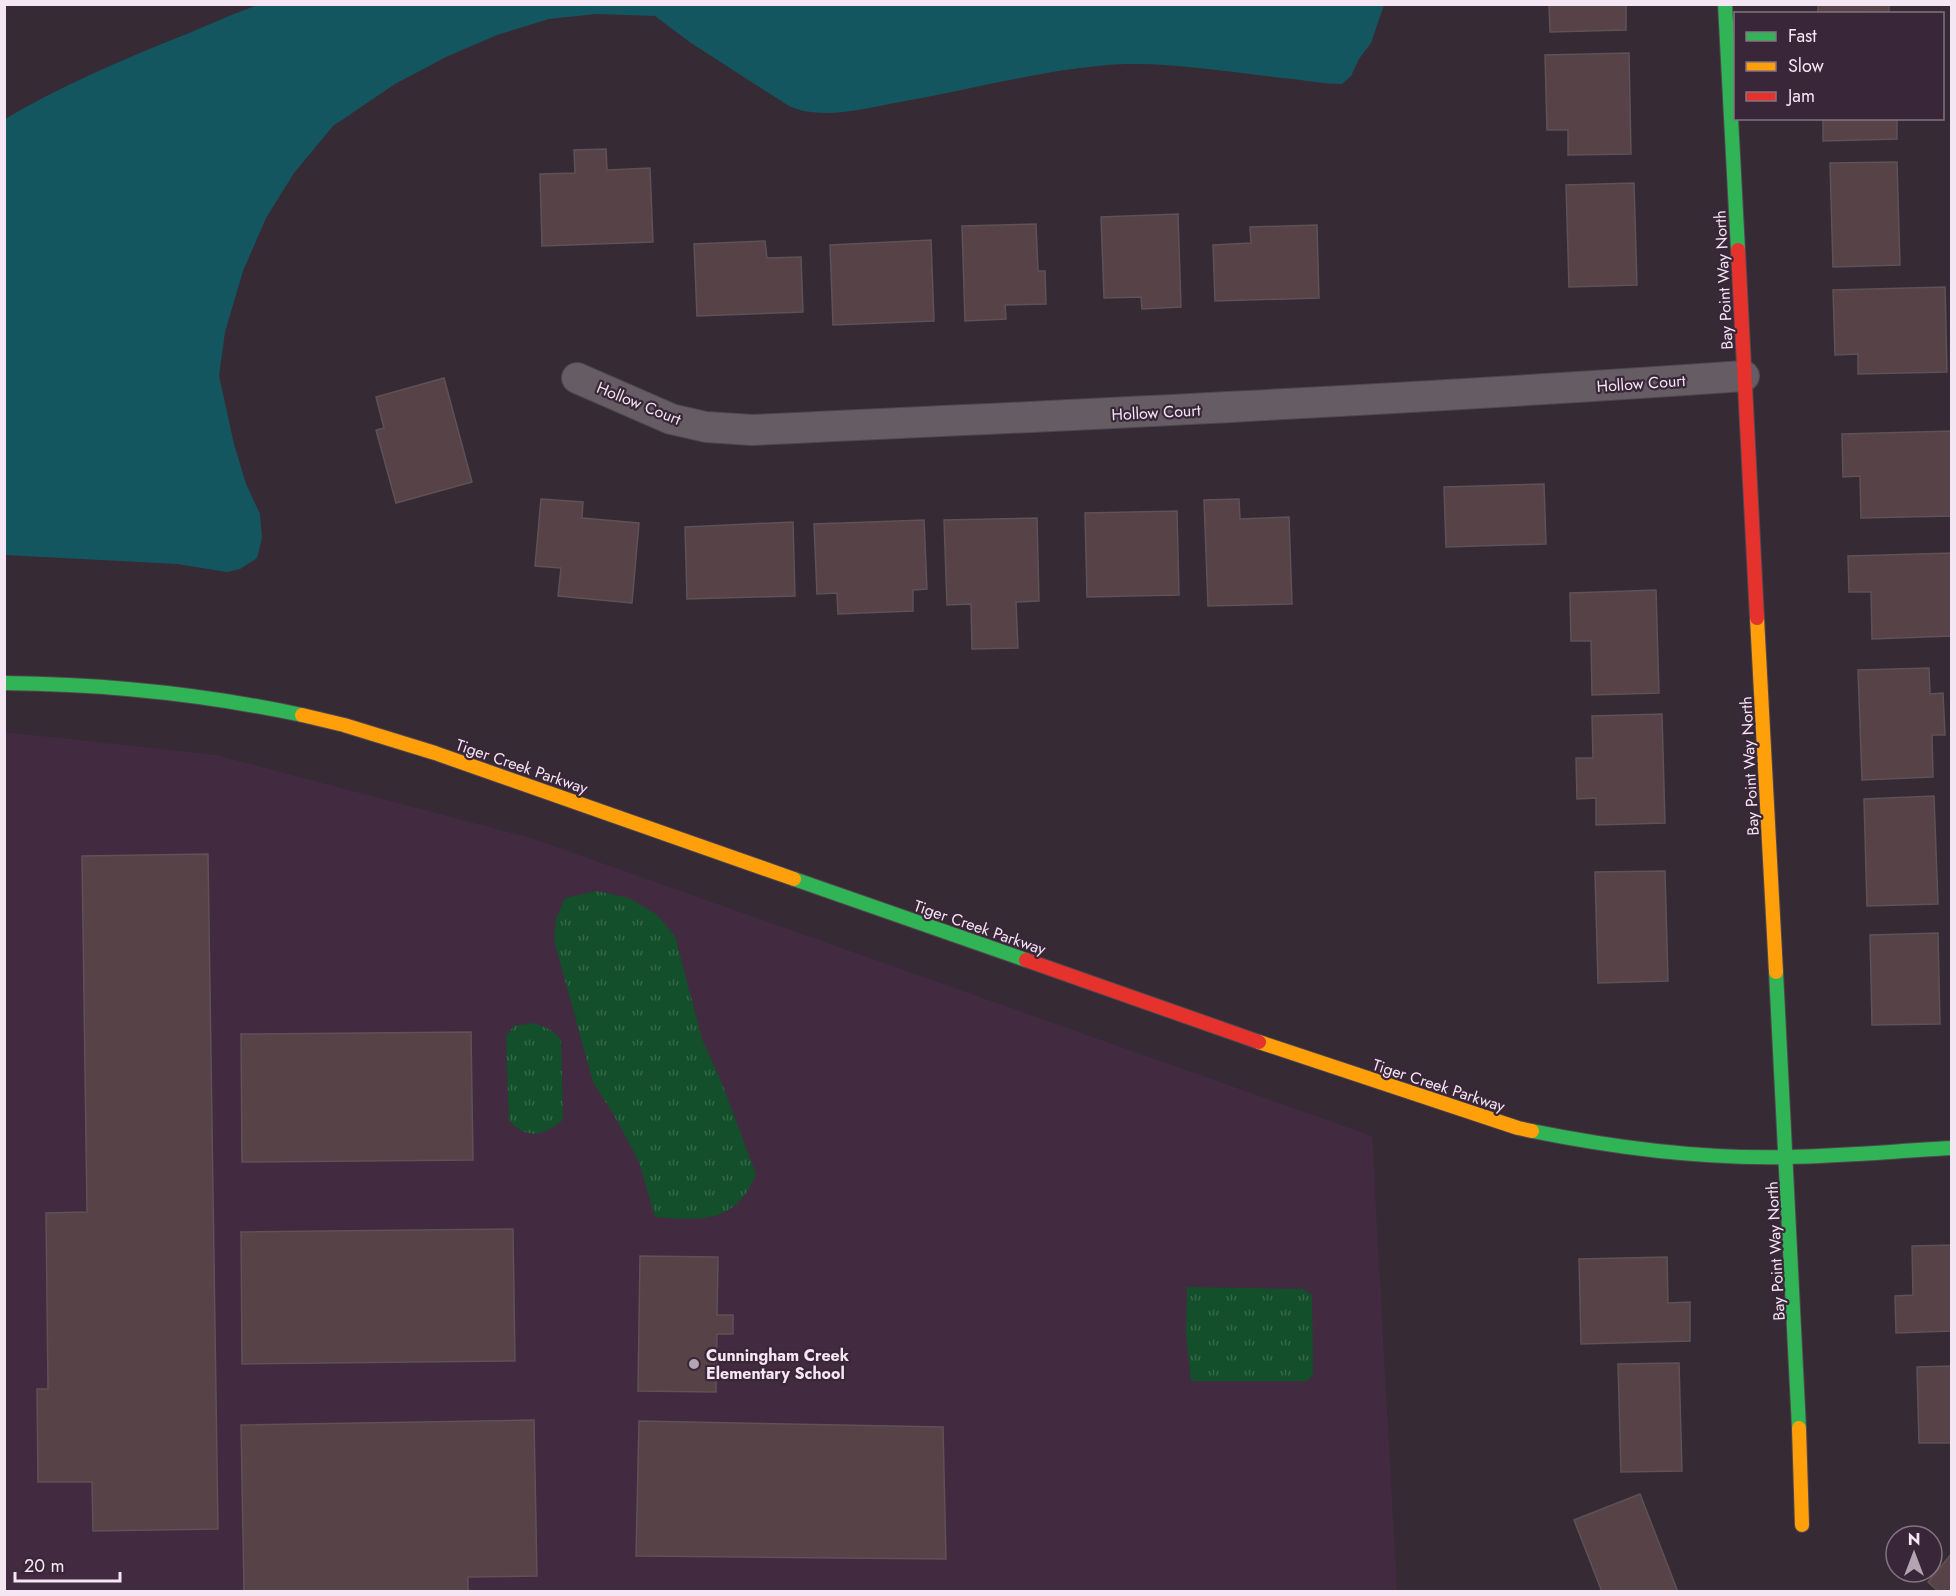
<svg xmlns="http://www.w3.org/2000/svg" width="1956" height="1596" font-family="Jost,sans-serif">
	<defs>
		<pattern id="park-tufts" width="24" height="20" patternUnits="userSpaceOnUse" patternTransform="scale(1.5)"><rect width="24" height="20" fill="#124f2a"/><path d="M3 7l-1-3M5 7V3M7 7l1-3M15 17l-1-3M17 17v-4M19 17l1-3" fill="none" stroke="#356849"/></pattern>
	</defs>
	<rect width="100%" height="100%" fill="#362a35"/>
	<polygon fill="#422a40" points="5,732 216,755 531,838 1372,1136 1397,1591 5,1592"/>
	<g fill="url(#park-tufts)">
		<path d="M597,891L629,898L656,914L675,936L702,1039L721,1081L756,1174C737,1223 701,1221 655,1217L639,1162L618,1122L593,1082L554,940L556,919L565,898Z"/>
		<path d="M534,1023L551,1030L561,1039L563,1120C542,1136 529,1140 509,1121L506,1036L514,1026Z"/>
		<polygon points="1187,1287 1303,1289 1312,1295 1313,1374 1307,1381 1191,1381 1186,1333"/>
	</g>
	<path fill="#14565f" d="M261,4H1384V5L1371,43L1359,59L1351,76L1342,84C1325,84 1309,81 1293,79C1235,73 1164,60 1107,65C1037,71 969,90 900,102C866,108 822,121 789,106L691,43L655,16L596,14L549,19L497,35L448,56L395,84L333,126L294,173L266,218L243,271L225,332L219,376L234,444L246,484L260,514L262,538L257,558L240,569L227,572L177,564L5,555V119C60,86 120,61 179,37C207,26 233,13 261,4Z"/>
	<g fill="#564247" stroke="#5e5257" stroke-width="1.5">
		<polygon points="1549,4 1626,4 1626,30 1550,32"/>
		<polygon points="1818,4 1889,4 1889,12 1818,14"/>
		<polygon points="1629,53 1631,154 1568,155 1568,130 1547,130 1545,55"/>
		<polygon points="1823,118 1897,118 1897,139 1823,141"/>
		<polygon points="606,149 607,170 650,168 653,242 542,246 540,174 575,173 574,150"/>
		<polygon points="1897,162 1900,265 1833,267 1830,163"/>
		<polygon points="1634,183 1637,285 1569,287 1566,185"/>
		<polygon points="1178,214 1181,307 1142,309 1141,297 1104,298 1101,217"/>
		<polygon points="1036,224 1038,271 1045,271 1046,304 1005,305 1006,319 965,321 962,226"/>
		<polygon points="1317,225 1319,298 1215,301 1213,245 1251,243 1250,227"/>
		<polygon points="931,240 934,321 833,325 830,245"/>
		<polygon points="765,241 767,258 801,257 803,312 697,316 694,244"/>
		<polygon points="1945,287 1947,372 1858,374 1858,354 1835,355 1833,290"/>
		<polygon points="444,378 472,482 396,503 376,430 384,428 376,397"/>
		<polygon points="1952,431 1952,516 1861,518 1860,476 1843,477 1842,434"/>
		<polygon points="1544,484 1546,544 1446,547 1444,487"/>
		<polygon points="541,499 583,502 582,518 639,523 632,603 558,596 561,568 535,566"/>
		<polygon points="1239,499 1240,519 1289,517 1292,604 1208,606 1204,500"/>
		<polygon points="1177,511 1179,595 1087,597 1085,513"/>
		<polygon points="1037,518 1039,601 1016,602 1018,648 972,649 971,604 947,605 944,520"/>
		<polygon points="924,520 927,589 913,590 913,611 838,614 837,593 817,594 814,524"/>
		<polygon points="793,522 795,596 687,599 685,527"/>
		<polygon points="1952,553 1952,636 1872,639 1871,592 1849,592 1848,556"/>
		<polygon points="1656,590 1659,693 1592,695 1591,641 1571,641 1570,593"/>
		<polygon points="1929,668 1930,694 1943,693 1945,735 1932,735 1933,777 1862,780 1858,670"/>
		<polygon points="1662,714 1665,823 1596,825 1596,798 1577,799 1576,758 1593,758 1592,716"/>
		<polygon points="1934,796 1938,904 1867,906 1864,799"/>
		<polygon points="208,854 218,1529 93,1531 92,1482 38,1482 37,1389 48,1389 46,1213 87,1212 82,856"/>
		<polygon points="1665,871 1668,981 1598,983 1595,872"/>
		<polygon points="1938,933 1940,1024 1872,1025 1870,935"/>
		<polygon points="471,1032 473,1160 242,1162 241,1034"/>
		<polygon points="513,1229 515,1361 242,1364 241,1232"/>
		<polygon points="1952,1245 1952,1331 1896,1333 1895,1296 1913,1295 1912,1246"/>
		<polygon points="640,1256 718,1257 717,1315 733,1315 733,1334 717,1334 716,1392 638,1391"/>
		<polygon points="1667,1257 1668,1303 1690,1302 1690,1341 1581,1344 1579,1259"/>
		<polygon points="1679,1363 1682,1471 1621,1472 1618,1364"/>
		<polygon points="1952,1366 1952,1443 1919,1443 1917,1367"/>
		<polygon points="534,1420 537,1576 468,1577 468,1592 244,1592 241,1425"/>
		<polygon points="639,1421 943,1427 946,1559 636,1556"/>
		<polygon points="1640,1494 1678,1592 1602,1592 1574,1520"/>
		<polygon points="1952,1553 1952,1592 1939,1592 1928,1582"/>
	</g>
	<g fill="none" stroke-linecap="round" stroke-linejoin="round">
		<defs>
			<path id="street" d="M577,378L671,419L706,427L752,430C1083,415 1414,399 1744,376"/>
			<g id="fast">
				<polyline points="1725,4 1738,250"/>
				<path d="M4,683C105,684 203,694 302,715"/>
				<polyline points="794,879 1026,960"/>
				<polyline points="1776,972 1799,1428"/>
				<path d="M1532,1131C1616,1148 1702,1159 1787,1157C1842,1156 1897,1151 1952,1148"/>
			</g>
			<g id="slow">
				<polyline points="1757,618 1776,972"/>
				<polyline points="302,715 344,725 435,753 794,879"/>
				<polyline points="1259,1042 1518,1128 1532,1131"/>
				<polyline points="1799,1428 1802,1525"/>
			</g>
			<g id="jam">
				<polyline points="1738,250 1757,618"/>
				<polyline points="1026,960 1259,1042"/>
			</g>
		</defs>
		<use href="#street" stroke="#50464f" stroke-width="32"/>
		<use href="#fast" stroke="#50464f" stroke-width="16"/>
		<use href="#slow" stroke="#50464f" stroke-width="16"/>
		<use href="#jam" stroke="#50464f" stroke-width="16"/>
		<use href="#street" stroke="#665c64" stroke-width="30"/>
		<use href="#fast" stroke="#30b455" stroke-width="14"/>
		<use href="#slow" stroke="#ff9f0a" stroke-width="14"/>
		<use href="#jam" stroke="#e5322d" stroke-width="14"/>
	</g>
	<circle fill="#b2a4b0" stroke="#3a2639" stroke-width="2" cx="694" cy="1364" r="6"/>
	<g text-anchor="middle" stroke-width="4.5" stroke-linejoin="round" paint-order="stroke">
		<g font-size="16" fill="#f4e6f3" stroke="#3a2639">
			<text transform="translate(1723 280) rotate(-93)" y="6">Bay Point Way North</text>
			<text transform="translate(1641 383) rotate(-4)" y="6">Hollow Court</text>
			<text transform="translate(639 403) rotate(22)" y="6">Hollow Court</text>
			<text transform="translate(1156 412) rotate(-3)" y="6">Hollow Court</text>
			<text transform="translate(522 766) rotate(19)" y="6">Tiger Creek Parkway</text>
			<text transform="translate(1749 766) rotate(-93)" y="6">Bay Point Way North</text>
			<text transform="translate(980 927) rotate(19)" y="6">Tiger Creek Parkway</text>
			<text transform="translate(1439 1085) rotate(18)" y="6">Tiger Creek Parkway</text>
			<text transform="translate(1775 1251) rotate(-93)" y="6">Bay Point Way North</text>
		</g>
		<g font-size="16" font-weight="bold" fill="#f4e6f3" stroke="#3a2639" text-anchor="start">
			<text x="706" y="1361">Cunningham Creek<tspan x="706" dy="18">Elementary School</tspan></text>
		</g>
	</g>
	<rect width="1956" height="1596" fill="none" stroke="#f4e6f3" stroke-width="12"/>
	<rect x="1734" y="12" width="210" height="108" fill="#3a2639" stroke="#847383" stroke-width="1.5"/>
	<rect x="1746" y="32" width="30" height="9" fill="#30b455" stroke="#847383" stroke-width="1.5"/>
	<text x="1788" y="42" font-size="18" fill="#f4e6f3">Fast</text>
	<rect x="1746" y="62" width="30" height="9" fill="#ff9f0a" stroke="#847383" stroke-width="1.5"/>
	<text x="1788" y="72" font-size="18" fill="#f4e6f3">Slow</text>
	<rect x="1746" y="92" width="30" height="9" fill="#e5322d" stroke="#847383" stroke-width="1.5"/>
	<text x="1788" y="102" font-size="18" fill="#f4e6f3">Jam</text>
	<g transform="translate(1914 1554)"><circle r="28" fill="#3a2639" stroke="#847383" stroke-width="1.5"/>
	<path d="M0-4.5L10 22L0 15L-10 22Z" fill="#b2a4b0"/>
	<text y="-9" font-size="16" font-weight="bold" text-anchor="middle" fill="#f4e6f3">N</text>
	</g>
	<path d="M15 1572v9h105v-9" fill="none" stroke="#f4e6f3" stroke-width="3"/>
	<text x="24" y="1572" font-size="18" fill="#f4e6f3" stroke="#3a2639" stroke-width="4.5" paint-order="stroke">20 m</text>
</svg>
